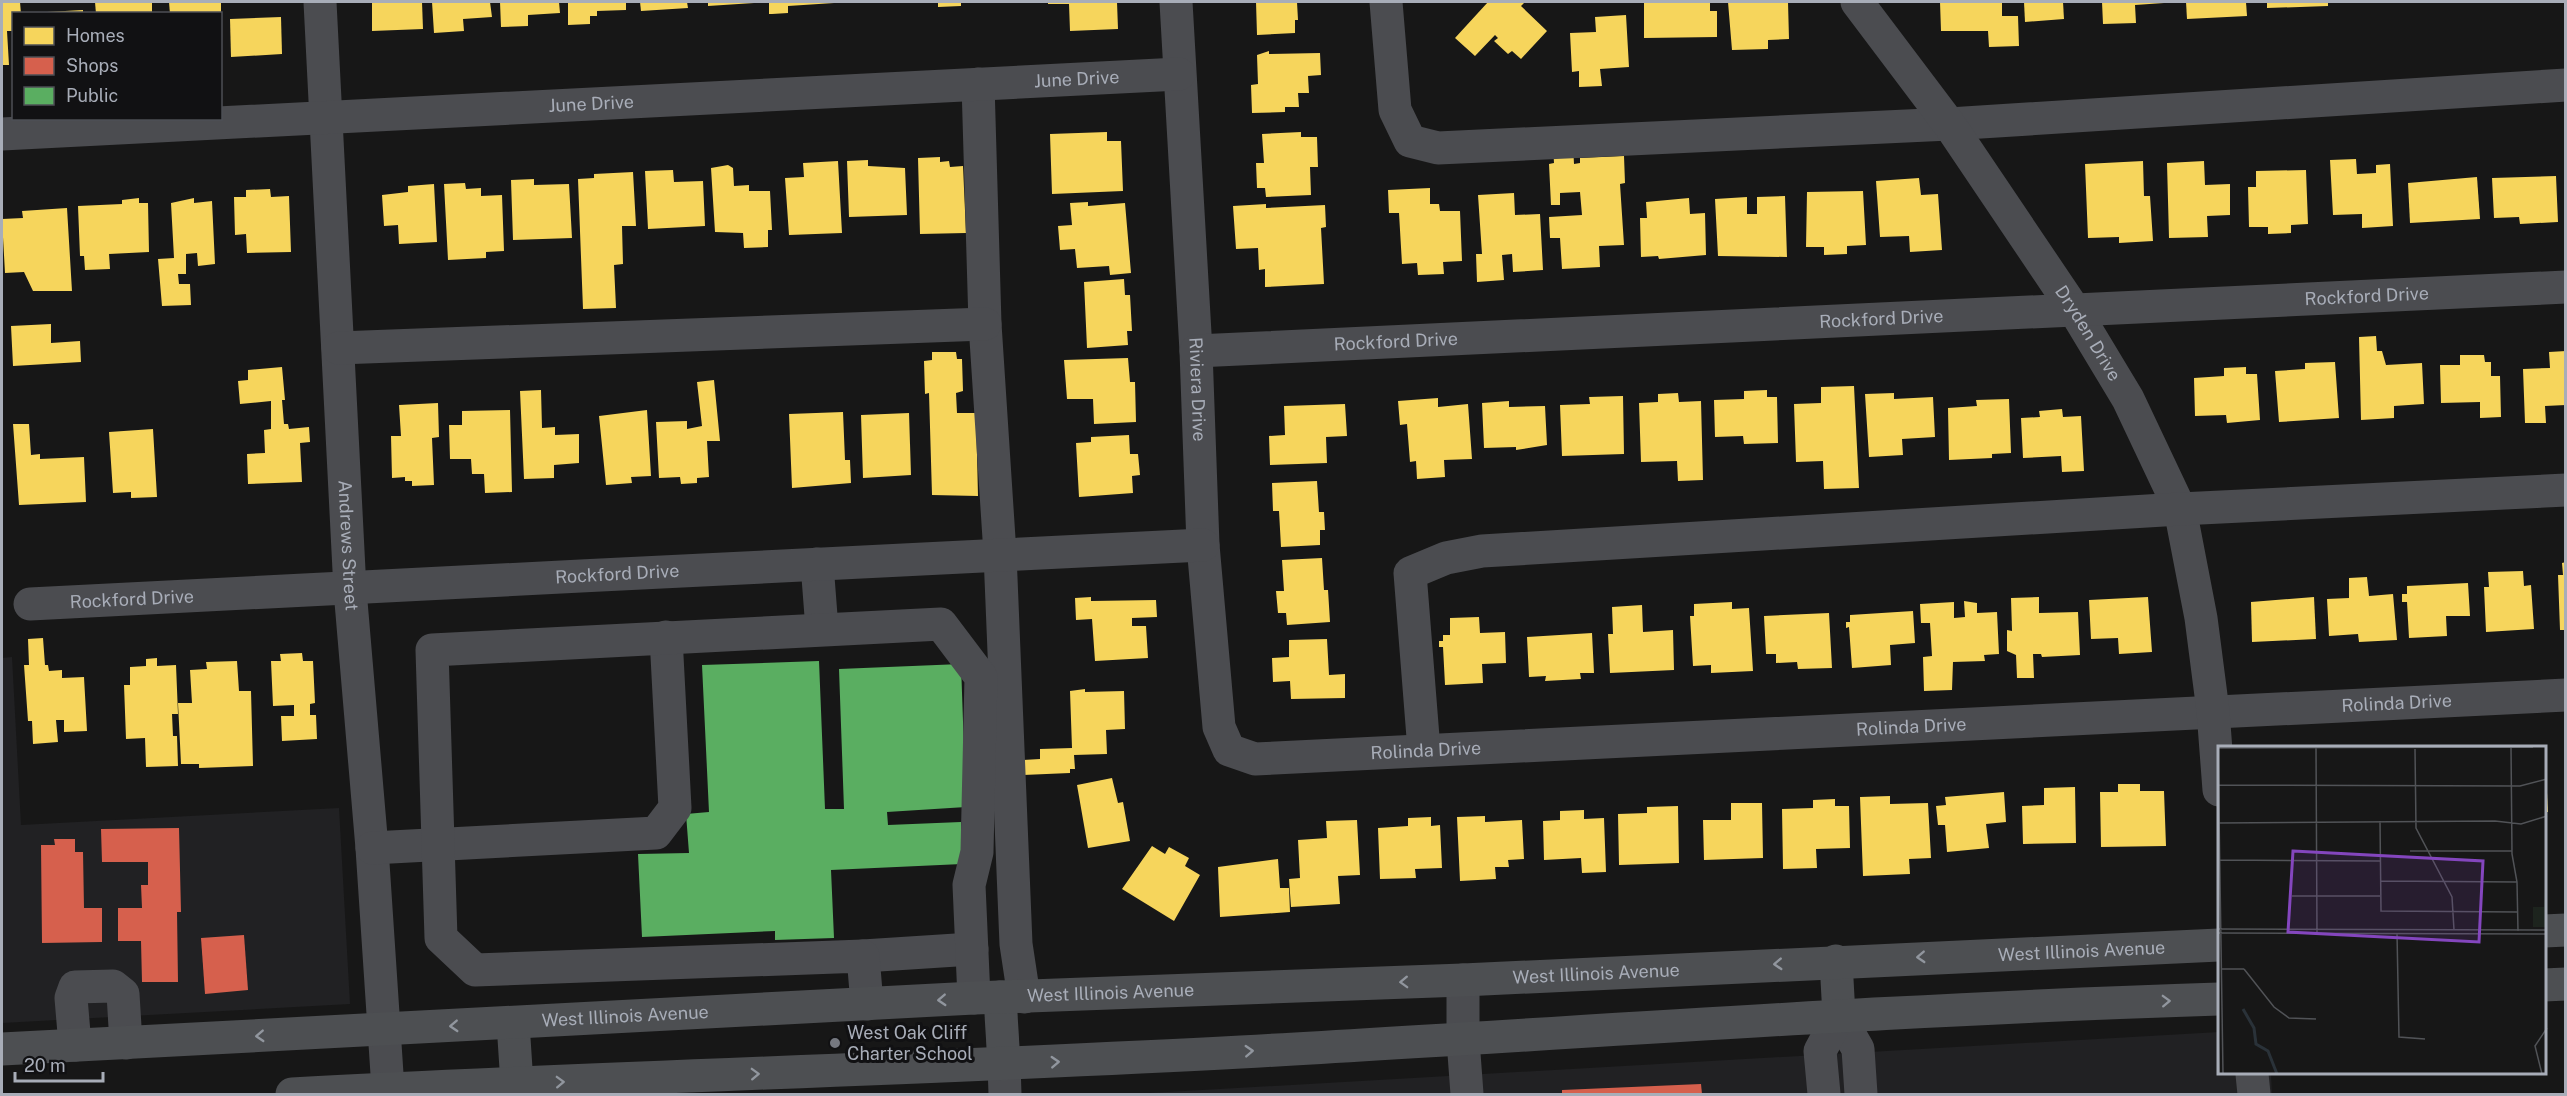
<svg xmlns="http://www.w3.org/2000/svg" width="2567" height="1096" font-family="'Public Sans',sans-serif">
	<rect width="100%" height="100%" fill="#171717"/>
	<g fill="#212123">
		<polygon points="12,657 21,825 339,808 350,1004 2,1023 2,658"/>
		<polygon points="2219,1032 2219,1074 2271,1074 2272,1094 1132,1094"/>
	</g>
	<g fill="#f6d55c">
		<polygon points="3,2 20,2 21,14 14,14 14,31 7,31 9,65 2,65"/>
		<polygon points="95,2 152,2 152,14 96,14"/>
		<polygon points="169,2 221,2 221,14 170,14"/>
		<polygon points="372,2 422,2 423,29 372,31"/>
		<polygon points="432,2 490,2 492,17 463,19 464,31 434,33"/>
		<polygon points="500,2 559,2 560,13 528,15 528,26 501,27"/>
		<polygon points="568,2 626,2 626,10 597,11 597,16 590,16 590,24 568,25"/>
		<polygon points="640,2 687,2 688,8 641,11"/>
		<polygon points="708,2 754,2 754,3 708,6"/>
		<polygon points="769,2 834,2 834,3 788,6 788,13 772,14 769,14"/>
		<polygon points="938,2 961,2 961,6 938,7"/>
		<polygon points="1048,2 1117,2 1118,29 1070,31 1069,4 1048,4"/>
		<polygon points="1256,2 1297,2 1298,20 1295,20 1295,33 1257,35"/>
		<polygon points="1488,2 1523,2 1524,3 1521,6 1547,31 1521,59 1512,51 1508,54 1494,41 1498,38 1495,35 1475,56 1455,38"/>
		<polygon points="1644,2 1710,2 1710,11 1717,11 1717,37 1644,38"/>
		<polygon points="1728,2 1788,2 1789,39 1768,40 1768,49 1732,50"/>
		<polygon points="1940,2 2002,2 2002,16 2018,16 2019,46 1989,47 1988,31 1941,31"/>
		<polygon points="2024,2 2063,2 2064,19 2025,22"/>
		<polygon points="2102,2 2164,2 2164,3 2135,5 2136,23 2103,24"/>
		<polygon points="2186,2 2246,2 2247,16 2187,19"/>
		<polygon points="2267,2 2328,2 2328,6 2267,8"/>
		<polygon points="83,10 83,14 47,14 47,12"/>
		<polygon points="1626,15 1629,67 1600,69 1602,86 1579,87 1579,71 1572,72 1570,33 1596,32 1595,17"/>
		<polygon points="281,17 282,54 231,57 230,19"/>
		<polygon points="1269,51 1269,54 1320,53 1321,75 1308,76 1309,93 1298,93 1299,107 1285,107 1285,112 1252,113 1251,85 1258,84 1257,55"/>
		<polygon points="1107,132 1107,141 1121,141 1123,191 1052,194 1050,134"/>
		<polygon points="1301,132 1301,137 1317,137 1318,167 1310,167 1311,195 1266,197 1265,188 1257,188 1256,163 1264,163 1262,134"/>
		<polygon points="1573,145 1574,164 1580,163 1580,158 1624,156 1625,183 1620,184 1624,245 1599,246 1600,267 1562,269 1560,238 1550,238 1549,217 1582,215 1580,192 1560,193 1560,205 1551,205 1549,164 1554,163 1553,146"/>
		<polygon points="940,157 940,162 949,161 950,167 963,166 966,233 920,234 918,158"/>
		<polygon points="2356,159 2357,174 2376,173 2376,165 2390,164 2393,226 2362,228 2362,214 2333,215 2330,160"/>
		<polygon points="868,160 868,166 905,168 907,215 849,217 847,161"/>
		<polygon points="838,161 842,233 789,235 785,178 804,177 803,163"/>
		<polygon points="2143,161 2144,196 2150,196 2153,241 2119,243 2119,237 2088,238 2085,164"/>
		<polygon points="2204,161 2205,185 2230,184 2230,215 2207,216 2208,237 2169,238 2167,163"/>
		<polygon points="728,165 733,168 734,186 749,185 749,191 770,191 772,230 768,230 768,247 744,248 743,233 715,232 711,168"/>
		<polygon points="673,170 674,182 703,181 705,226 648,229 645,171"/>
		<polygon points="2306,170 2308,224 2291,225 2291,233 2268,234 2268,227 2249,227 2248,187 2256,187 2256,171"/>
		<polygon points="633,172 636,226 622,226 623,264 614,265 616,308 583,309 578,179 594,178 594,174"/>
		<polygon points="2556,176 2558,222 2520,224 2519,217 2494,218 2492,178"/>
		<polygon points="2477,177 2480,219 2410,223 2408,183"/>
		<polygon points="1919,178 1921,195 1938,194 1942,250 1910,252 1909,236 1880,237 1876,181"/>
		<polygon points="534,179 534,185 569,184 572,238 513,240 511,180"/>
		<polygon points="465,183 466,189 481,188 481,196 502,195 504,251 486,252 486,258 448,260 444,184"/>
		<polygon points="434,184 437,242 399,244 398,225 384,226 382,195 408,192 408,186"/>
		<polygon points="1430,188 1430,204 1439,204 1440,211 1460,211 1462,261 1443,262 1444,274 1418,275 1417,263 1402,264 1399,213 1389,213 1388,190"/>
		<polygon points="270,189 271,197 289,196 291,252 247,253 246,234 235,235 234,197 246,197 246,190"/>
		<polygon points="1863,191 1866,245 1847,246 1847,254 1824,255 1824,247 1806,247 1807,192"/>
		<polygon points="1514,193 1515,215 1540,214 1543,270 1513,272 1512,254 1502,255 1504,280 1477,282 1476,254 1482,254 1478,195"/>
		<polygon points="1785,196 1787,257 1718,256 1715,199 1747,197 1747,214 1757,214 1757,197"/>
		<polygon points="139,198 139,203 148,203 149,252 109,254 110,269 85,270 84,256 80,256 78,206 122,204 122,200"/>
		<polygon points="194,198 194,203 212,201 215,264 198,266 197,253 186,254 186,274 178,274 179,284 190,284 191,305 162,306 158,259 174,258 171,203"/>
		<polygon points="1689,198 1690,214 1705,213 1706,255 1659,259 1658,256 1641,257 1640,218 1647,218 1646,202"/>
		<polygon points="1088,202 1088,206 1125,203 1131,273 1110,275 1109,266 1077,268 1075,249 1060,250 1058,226 1072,225 1070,203"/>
		<polygon points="1266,204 1266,208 1325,205 1326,227 1321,228 1324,284 1265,287 1265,269 1259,270 1258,248 1236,249 1233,206"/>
		<polygon points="67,208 72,291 33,291 24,272 5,273 2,219 23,218 22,211"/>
		<polygon points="1124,279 1125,295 1130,295 1132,331 1127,331 1128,345 1087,348 1084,282"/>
		<polygon points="51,324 51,343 80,341 81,362 13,366 11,326"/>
		<polygon points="2376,336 2377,351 2382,351 2386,365 2422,363 2424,404 2394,406 2394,418 2361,420 2359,337"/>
		<polygon points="2566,351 2566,405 2545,406 2546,423 2525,423 2523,369 2550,368 2549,352"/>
		<polygon points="932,352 956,352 957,359 962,359 963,391 956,393 957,413 976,413 978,496 932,495 929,393 925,394 924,361 932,360"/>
		<polygon points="2460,355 2484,355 2485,362 2491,362 2491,376 2500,376 2501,417 2480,418 2480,402 2441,403 2440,365 2460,365"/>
		<polygon points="1128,358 1130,382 1135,382 1136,422 1094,424 1093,399 1067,399 1064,360"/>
		<polygon points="2335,362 2339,418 2279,422 2275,371 2305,369 2305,363"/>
		<polygon points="282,367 285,400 282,400 284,424 288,424 289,429 309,427 310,442 300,443 302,482 248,484 247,454 265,453 264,430 271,429 271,401 240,404 238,381 248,380 248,370"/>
		<polygon points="2246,367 2246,374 2257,374 2260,420 2227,423 2226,415 2195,416 2194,378 2224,376 2224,368"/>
		<polygon points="714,380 720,441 707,441 709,477 697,478 697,483 681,484 680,477 659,478 656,422 687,421 687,429 702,426 697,382"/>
		<polygon points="1854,386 1859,488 1824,489 1823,461 1796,462 1794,404 1821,403 1821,387"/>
		<polygon points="541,390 542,428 555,427 555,435 579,434 579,463 554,465 554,478 524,479 520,391"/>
		<polygon points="1767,390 1767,397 1777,397 1778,443 1744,444 1743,436 1715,437 1714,400 1744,399 1744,391"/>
		<polygon points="1678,393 1679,402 1701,401 1703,480 1678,481 1677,461 1641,462 1639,403 1658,402 1658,394"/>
		<polygon points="1894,393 1894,399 1933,397 1935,437 1902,439 1903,455 1869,457 1865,394"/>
		<polygon points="1623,396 1624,454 1562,456 1560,405 1590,404 1589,397"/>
		<polygon points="1438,398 1438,407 1468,404 1472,459 1444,460 1445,477 1417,479 1416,461 1410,462 1407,424 1400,425 1398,401"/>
		<polygon points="2009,399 2011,453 1992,454 1992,458 1949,460 1948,408 1977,406 1976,400"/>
		<polygon points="1509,401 1509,407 1545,406 1547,445 1516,450 1516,447 1484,448 1482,403"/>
		<polygon points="438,403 439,437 432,438 434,485 412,486 412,481 405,481 405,477 392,478 391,436 401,436 399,405"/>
		<polygon points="1345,404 1347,436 1326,437 1327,463 1270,465 1269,436 1285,435 1284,406"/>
		<polygon points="2062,409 2063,417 2081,416 2084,471 2062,472 2061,456 2023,458 2021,418 2040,417 2039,411"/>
		<polygon points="510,410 512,492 485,493 484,474 472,474 471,459 450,459 449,425 462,425 462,411"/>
		<polygon points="647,410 651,476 631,477 632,483 606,485 599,416"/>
		<polygon points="843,412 845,460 850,460 851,483 792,488 789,414"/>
		<polygon points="909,413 911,475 863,478 861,415"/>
		<polygon points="13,424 29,424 31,455 40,454 40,459 84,457 86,502 19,505"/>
		<polygon points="153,429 157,497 131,498 131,492 113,493 109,432"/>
		<polygon points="1129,435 1130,454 1138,454 1140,475 1132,476 1133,493 1079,497 1076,443 1091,442 1091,437"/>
		<polygon points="1317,481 1319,512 1324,512 1325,530 1320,530 1320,545 1281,547 1279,511 1273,511 1272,483"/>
		<polygon points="1322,558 1324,590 1328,590 1330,622 1287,625 1286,613 1278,613 1276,591 1284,591 1282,560"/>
		<polygon points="2566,562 2566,630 2560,630 2558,575 2563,575 2562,563"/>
		<polygon points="2523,571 2524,586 2531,585 2534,629 2486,632 2484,587 2489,587 2488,572"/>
		<polygon points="2367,577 2369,596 2393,594 2397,640 2359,642 2358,634 2329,636 2327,599 2349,598 2349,578"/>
		<polygon points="2468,583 2470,616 2446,616 2447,636 2409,638 2407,602 2402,602 2402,594 2407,594 2407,586"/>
		<polygon points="1091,597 1091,601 1156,600 1157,617 1132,618 1132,626 1146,626 1148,658 1095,661 1092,619 1076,620 1075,598"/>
		<polygon points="2039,597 2039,613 2078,612 2080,655 2042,657 2041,654 2033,654 2034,678 2017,678 2016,655 2007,651 2007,630 2012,631 2011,598"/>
		<polygon points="2148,597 2152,652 2119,654 2118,638 2091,639 2089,600"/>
		<polygon points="2314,597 2316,639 2252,642 2251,602"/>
		<polygon points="1964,601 1977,603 1977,613 1997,612 1999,654 1984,655 1985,661 1953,662 1952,690 1924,691 1923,657 1932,656 1930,623 1921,623 1920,604 1954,602 1954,618 1965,617"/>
		<polygon points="1732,602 1732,609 1749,608 1753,671 1711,673 1711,665 1693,666 1690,616 1694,616 1694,604"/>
		<polygon points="1642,605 1643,632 1673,630 1674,670 1610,673 1608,634 1613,634 1612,607"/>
		<polygon points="1913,611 1915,643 1890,645 1891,665 1852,668 1849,627 1846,628 1846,622 1850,622 1850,615"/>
		<polygon points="1829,613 1832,668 1798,669 1797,662 1776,663 1776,654 1766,654 1764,616"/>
		<polygon points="1479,617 1480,633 1505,632 1506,663 1482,664 1483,683 1445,685 1443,647 1439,647 1439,641 1443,641 1443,635 1450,635 1450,618"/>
		<polygon points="1592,633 1594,673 1580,673 1581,679 1545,681 1546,676 1529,677 1527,637"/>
		<polygon points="43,638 45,665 48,665 49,671 62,670 62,678 84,677 87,731 64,732 64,720 56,720 58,742 33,744 32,721 28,721 24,665 29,665 28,639"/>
		<polygon points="1327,639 1329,675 1345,674 1345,698 1291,699 1290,681 1273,682 1272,658 1289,657 1289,640"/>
		<polygon points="302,653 303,661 313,661 315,703 310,704 310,715 316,715 317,739 282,741 281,716 294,716 294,705 273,706 271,661 281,661 280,654"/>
		<polygon points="157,658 157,666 176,665 178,714 172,714 173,736 177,736 178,766 146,767 145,738 126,739 124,685 130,685 130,667 146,666 146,659"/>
		<polygon points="237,661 239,691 251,691 253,766 199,768 199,764 181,764 178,703 192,703 190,670 207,669 206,662"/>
		<polygon points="1085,689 1085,692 1124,691 1125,729 1106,730 1107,754 1074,755 1075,769 1070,769 1070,773 1023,775 1023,760 1040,759 1040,749 1072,748 1070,691"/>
		<polygon points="2544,774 2546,774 2548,812 2544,812"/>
		<polygon points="1112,778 1118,803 1123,802 1130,841 1088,848 1077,785"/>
		<polygon points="2118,784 2140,784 2140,791 2164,791 2166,846 2101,847 2100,792 2118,792"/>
		<polygon points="2075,787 2076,843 2023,844 2022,806 2044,805 2044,788"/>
		<polygon points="2004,792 2006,822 1986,824 1989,848 1947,852 1945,825 1938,825 1936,806 1946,805 1945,797"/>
		<polygon points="1890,796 1890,804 1928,803 1931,858 1909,859 1910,874 1863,876 1860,797"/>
		<polygon points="1835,799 1835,806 1849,806 1850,848 1816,849 1817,868 1783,869 1782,809 1813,808 1813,800"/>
		<polygon points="1731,803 1762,803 1763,858 1704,860 1703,820 1731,820"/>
		<polygon points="1678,806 1679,863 1619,865 1618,814 1647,813 1647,807"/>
		<polygon points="1584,810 1584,819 1604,818 1606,872 1582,873 1581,858 1544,860 1543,821 1560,820 1560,811"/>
		<polygon points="1485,816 1485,822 1522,820 1524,859 1508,860 1509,867 1495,867 1496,879 1460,881 1457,817"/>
		<polygon points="1431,817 1431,826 1440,825 1442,868 1415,869 1416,878 1380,879 1378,828 1408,826 1408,818"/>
		<polygon points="1357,820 1360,875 1338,876 1340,904 1291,907 1289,879 1300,878 1298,840 1327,838 1326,821"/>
		<polygon points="1152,846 1165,854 1169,847 1189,858 1185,866 1200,875 1174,921 1122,889"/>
		<polygon points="1278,859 1280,888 1289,888 1290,912 1220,917 1218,867"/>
	</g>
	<g fill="#d6604d">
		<polygon points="179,828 181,912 177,912 178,982 142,982 141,941 118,941 118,908 142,908 141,885 148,885 148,862 102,862 101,829"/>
		<polygon points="54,839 75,839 75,852 83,852 84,908 102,908 102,942 42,943 41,845 55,845"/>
		<polygon points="244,935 248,990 205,994 201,938"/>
		<polygon points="1701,1084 1702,1094 1562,1094 1562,1090"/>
	</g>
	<polygon fill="#5aae61" points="819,661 825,809 844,809 839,669 961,664 966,807 887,812 888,825 961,822 962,864 831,870 834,938 775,940 775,931 642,937 638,854 689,853 686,814 709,812 702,665"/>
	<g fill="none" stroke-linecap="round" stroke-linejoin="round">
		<g stroke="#4b4c50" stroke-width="33">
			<path id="s1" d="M320,2L350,590L372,848L388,1089"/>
			<path id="s2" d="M1176,2L1196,351L1203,545L1219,727L1229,750L1255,759L2566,695"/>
			<polyline points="1386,2 1395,110 1410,141 1438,148 1949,124 2566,85"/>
			<path id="s3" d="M1857,2L1949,124L2075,311L2128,399L2180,509L2201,618L2213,711L2219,790"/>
			<polyline points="978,84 985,324 1000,554 1016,944 1024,997"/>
			<path id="s4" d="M2,134L1179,74"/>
			<polyline points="338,348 985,324"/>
			<path id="s5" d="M1196,351L2566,287"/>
			<polyline points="817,564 822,629"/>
			<path id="s6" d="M30,604C421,587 812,561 1203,545"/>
			<polyline points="1424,750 1410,573 1446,558 1482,551 2180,509 2566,490"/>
			<polyline points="372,848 656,833 675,808 666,637"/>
			<polyline points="863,956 972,949"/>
			<polyline points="1463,980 1463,1040 1467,1094"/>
			<polyline points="867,1004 863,956 475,970 441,938 432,650 941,624 981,677 977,852 969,885 974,998"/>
			<polyline points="1839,1016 1858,1049 1861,1094"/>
			<polyline points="75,1045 71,998 75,987 113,986 123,994 126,1043"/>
			<polyline points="1004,1064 1005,1094"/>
			<polyline points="2252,1074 2254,1094"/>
			<polyline points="1824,1094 1820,1051 1839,1016"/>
		</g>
		<g stroke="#4d4f52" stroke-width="33">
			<polyline points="2544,931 2566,930"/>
			<polyline points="1836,961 1839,1016"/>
			<polyline points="2544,985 2566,984"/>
			<polyline points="1000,997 1004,1064"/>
			<polyline points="513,1023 517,1084"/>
			<path id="s7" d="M2,1049L974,998L1463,980L2219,945"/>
			<path d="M292,1094C608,1077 925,1069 1241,1052C1567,1034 1893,1009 2219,999"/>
		</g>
	</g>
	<defs><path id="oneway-chevron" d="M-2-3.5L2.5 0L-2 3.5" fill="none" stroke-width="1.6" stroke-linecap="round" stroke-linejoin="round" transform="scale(1.5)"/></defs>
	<g stroke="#91969e">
		<use href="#oneway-chevron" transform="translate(1921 957) rotate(177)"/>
		<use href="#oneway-chevron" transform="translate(1778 964) rotate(177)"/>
		<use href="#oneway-chevron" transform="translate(1404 982) rotate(178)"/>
		<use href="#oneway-chevron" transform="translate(942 1000) rotate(177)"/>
		<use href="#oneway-chevron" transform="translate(2166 1001) rotate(-2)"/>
		<use href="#oneway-chevron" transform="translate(454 1026) rotate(177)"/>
		<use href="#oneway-chevron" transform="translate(260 1036) rotate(177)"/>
		<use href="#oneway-chevron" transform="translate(1249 1051) rotate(-3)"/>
		<use href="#oneway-chevron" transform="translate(1055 1062) rotate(-3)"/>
		<use href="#oneway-chevron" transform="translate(755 1074) rotate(-2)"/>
		<use href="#oneway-chevron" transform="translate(560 1082) rotate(-2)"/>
	</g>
	<circle fill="#757880" stroke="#111113" stroke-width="2" cx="835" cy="1043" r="6"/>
	<g text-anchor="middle" stroke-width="6" stroke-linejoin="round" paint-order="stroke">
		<g font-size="18" fill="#a8adb8" stroke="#111113">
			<text dy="6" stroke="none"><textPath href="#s4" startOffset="1076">June Drive</textPath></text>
			<text dy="6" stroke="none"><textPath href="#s4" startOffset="590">June Drive</textPath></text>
			<text dy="6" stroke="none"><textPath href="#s5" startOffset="1172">Rockford Drive</textPath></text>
			<text dy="6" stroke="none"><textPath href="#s5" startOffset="686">Rockford Drive</textPath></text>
			<text dy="6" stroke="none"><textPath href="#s3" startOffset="404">Dryden Drive</textPath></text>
			<text dy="6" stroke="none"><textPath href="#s5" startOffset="200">Rockford Drive</textPath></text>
			<text dy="6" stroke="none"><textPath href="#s2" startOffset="388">Riviera Drive</textPath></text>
			<text dy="6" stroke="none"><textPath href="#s1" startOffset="544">Andrews Street</textPath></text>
			<text dy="6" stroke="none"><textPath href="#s6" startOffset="588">Rockford Drive</textPath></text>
			<text dy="6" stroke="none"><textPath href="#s6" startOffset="102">Rockford Drive</textPath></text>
			<text dy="6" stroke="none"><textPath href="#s2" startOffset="1922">Rolinda Drive</textPath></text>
			<text dy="6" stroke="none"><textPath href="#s2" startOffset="1436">Rolinda Drive</textPath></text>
			<text dy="6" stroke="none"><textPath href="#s2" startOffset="950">Rolinda Drive</textPath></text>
			<text dy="6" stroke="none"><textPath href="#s7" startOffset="2082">West Illinois Avenue</textPath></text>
			<text dy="6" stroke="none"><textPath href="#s7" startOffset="1596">West Illinois Avenue</textPath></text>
			<text dy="6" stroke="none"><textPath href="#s7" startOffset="1110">West Illinois Avenue</textPath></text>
			<text dy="6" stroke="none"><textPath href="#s7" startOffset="624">West Illinois Avenue</textPath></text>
		</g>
		<g font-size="18" fill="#a8adb8" stroke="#111113" text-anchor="start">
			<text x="847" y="1039">West Oak Cliff<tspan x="847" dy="21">Charter School</tspan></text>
		</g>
	</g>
	<g transform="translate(2218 746)">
		<rect width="328" height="328" fill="#171717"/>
		<path d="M326,141L328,181H315V161H326Z" fill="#1d241e"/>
		<path fill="none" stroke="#2a3239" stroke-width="3" d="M25,263L36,282L38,298L50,305L59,328"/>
		<path fill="none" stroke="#515357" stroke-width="1.5" d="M0,1L5,328M98,1L99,186M293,1L294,108L299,136L300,185M0,2L315,1M197,3L198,82L234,151L236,184M0,39L302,40L329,33M162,75L163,165L300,166M1,77L277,75L303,78L329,70M192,105H294M1,114L162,115M162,135L299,136M74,150H162M0,183L329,184M0,187L329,188M179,187L181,291L207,293M0,210V282M3,223H26M26,223L56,261L71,272L98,273M0,285L1,328M324,328L317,300L329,282"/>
		<path fill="#8446be" fill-opacity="0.15" stroke="#8446be" stroke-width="3" d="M75,105L265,115L261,196L70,186Z"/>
		<rect width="328" height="328" fill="none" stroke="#a8adb8" stroke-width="3"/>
	</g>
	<rect width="2567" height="1096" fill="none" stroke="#a8adb8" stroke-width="6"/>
	<rect x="12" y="12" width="210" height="108" fill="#111113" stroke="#4d4f55" stroke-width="1.5"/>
	<rect x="24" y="27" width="30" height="18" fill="#f6d55c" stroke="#4d4f55" stroke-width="1.5"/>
	<text x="66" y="42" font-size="18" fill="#a8adb8">Homes</text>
	<rect x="24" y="57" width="30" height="18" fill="#d6604d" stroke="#4d4f55" stroke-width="1.5"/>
	<text x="66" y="72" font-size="18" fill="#a8adb8">Shops</text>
	<rect x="24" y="87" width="30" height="18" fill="#5aae61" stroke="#4d4f55" stroke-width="1.5"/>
	<text x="66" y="102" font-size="18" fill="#a8adb8">Public</text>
	<path d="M15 1072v9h88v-9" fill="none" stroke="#a8adb8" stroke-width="3"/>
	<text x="24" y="1072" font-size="18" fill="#a8adb8" stroke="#111113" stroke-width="4.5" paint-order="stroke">20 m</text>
</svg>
